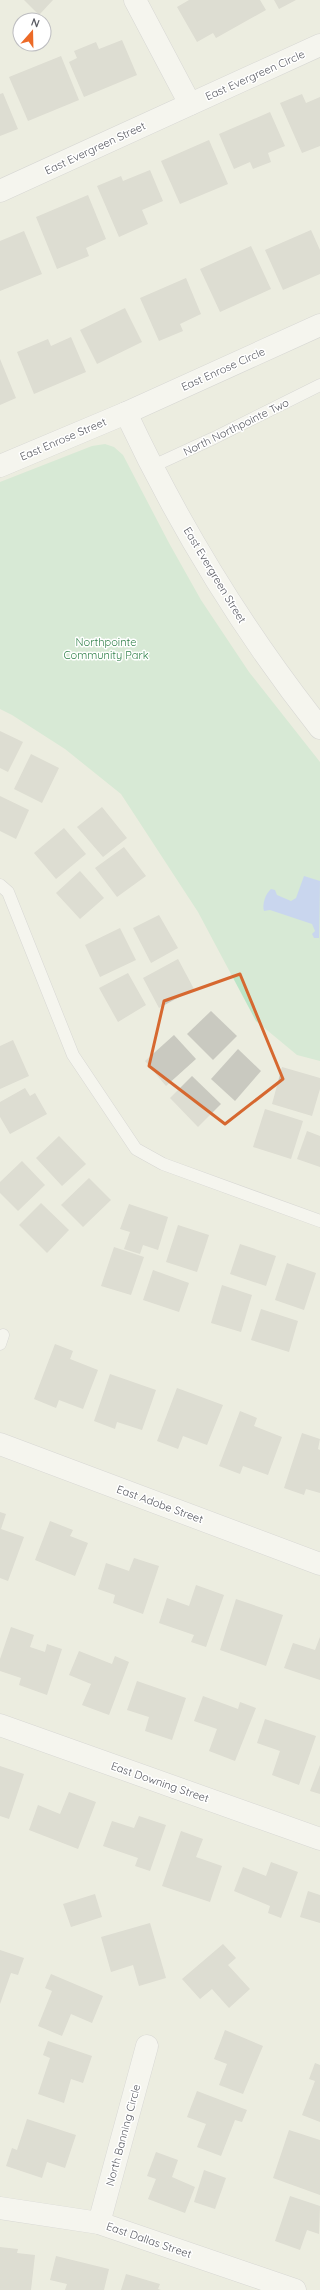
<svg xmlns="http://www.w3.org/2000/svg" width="320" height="2290" font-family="Quicksand,sans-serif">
	<rect width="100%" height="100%" fill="#ecede0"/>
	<polygon fill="#bce5c7" points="105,444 114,447 123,455 169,543 201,600 249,672 320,762 320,1061 297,1055 256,1021 198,912 121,794 65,749 12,715 0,709 0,482 92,446"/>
	<path fill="#9ebbff" d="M304,876L320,881L319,943V938H314L312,934L315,931L312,924L270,910L264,911C262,905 265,894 271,889L275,890L277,895L291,901L296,898Z"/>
	<g fill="#c9c9c0">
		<polygon points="24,0 53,0 39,15"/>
		<polygon points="189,0 260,0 266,10 216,38 213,33 197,42 177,7"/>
		<polygon points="274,0 296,0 279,9"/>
		<polygon points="122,40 137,75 84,97 69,62 77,58 74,51 96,42 99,49"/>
		<polygon points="61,56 79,100 28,121 9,77"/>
		<polygon points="3,93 18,129 0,136 0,94"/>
		<polygon points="302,94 306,103 320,97 320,146 302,153 280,103"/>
		<polygon points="270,112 285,146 268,153 271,162 253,169 250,162 234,169 219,134"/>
		<polygon points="209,140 228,184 180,204 161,161"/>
		<polygon points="150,170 163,201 142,210 148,224 119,237 97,186 121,176 123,181"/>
		<polygon points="88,195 106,239 86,248 89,256 57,269 36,217"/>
		<polygon points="311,230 320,250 320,274 283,290 265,250"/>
		<polygon points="24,231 42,274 0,291 0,241"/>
		<polygon points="251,246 271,289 220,312 200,269"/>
		<polygon points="186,278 201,314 180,324 183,331 159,341 140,298"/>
		<polygon points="125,308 142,342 97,364 80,330"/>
		<polygon points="71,337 86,372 34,394 17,352 48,339 51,346"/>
		<polygon points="0,359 16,398 0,405"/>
		<polygon points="0,731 23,742 8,772 0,768"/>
		<polygon points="31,754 59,768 42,803 14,789"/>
		<polygon points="0,796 29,810 16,839 0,831"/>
		<polygon points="102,807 127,838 103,857 77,827"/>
		<polygon points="64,828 86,854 56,879 34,853"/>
		<polygon points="124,847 146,876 117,897 95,868"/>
		<polygon points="80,871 104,898 80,919 56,893"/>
		<polygon points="159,915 178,948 151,963 133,928"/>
		<polygon points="120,928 136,960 100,977 85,945"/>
		<polygon points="178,959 194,989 159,1008 143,978"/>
		<polygon points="128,973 146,1005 118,1022 99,988"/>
		<polygon points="211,1011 237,1036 213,1060 187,1034"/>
		<polygon points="174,1035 196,1059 166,1086 145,1061"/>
		<polygon points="13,1040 29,1076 0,1089 0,1046"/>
		<polygon points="238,1049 261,1071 235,1101 211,1079"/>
		<polygon points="282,1067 320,1078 320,1089 312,1116 272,1104"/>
		<polygon points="192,1076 221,1104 198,1127 170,1098"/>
		<polygon points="25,1088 30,1096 35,1093 47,1114 10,1134 0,1117 0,1102"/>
		<polygon points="265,1109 303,1121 291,1159 253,1147"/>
		<polygon points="307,1131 320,1136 320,1167 297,1159"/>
		<polygon points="59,1136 86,1164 62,1186 36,1158"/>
		<polygon points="22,1161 45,1185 18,1211 0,1193 0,1182"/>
		<polygon points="89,1178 111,1200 83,1227 61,1205"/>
		<polygon points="41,1203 69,1230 47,1253 19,1225"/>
		<polygon points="129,1204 168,1217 158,1250 143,1245 140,1254 124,1249 130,1232 120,1229"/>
		<polygon points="178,1225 209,1235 197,1272 166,1262"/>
		<polygon points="240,1244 276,1256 266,1286 230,1274"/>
		<polygon points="114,1247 144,1257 131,1295 101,1286"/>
		<polygon points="287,1263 316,1273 304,1310 275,1300"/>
		<polygon points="153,1270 189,1283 179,1312 143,1300"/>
		<polygon points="222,1285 252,1295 241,1332 211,1323"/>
		<polygon points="261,1309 298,1321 289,1352 251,1340"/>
		<polygon points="55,1344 73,1351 70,1359 98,1370 83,1409 59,1400 56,1408 34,1399"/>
		<polygon points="110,1374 156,1390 142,1430 117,1422 115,1429 94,1421"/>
		<polygon points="177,1388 223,1405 207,1445 183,1436 178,1449 157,1441"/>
		<polygon points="240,1411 257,1418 254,1426 282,1437 268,1475 243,1466 240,1474 219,1466"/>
		<polygon points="302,1433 320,1439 318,1449 320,1450 320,1493 306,1489 304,1495 284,1488"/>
		<polygon points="0,1512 6,1514 1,1529 24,1537 8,1581 0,1578"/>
		<polygon points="50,1521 73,1530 70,1536 88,1543 75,1576 35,1560"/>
		<polygon points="134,1558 159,1566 143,1614 113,1603 115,1595 98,1589 106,1563 129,1571"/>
		<polygon points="196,1585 224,1595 206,1647 191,1642 194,1635 159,1623 167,1598 189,1606"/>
		<polygon points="236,1599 283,1615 266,1666 220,1650"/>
		<polygon points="11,1627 34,1635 30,1647 45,1652 47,1644 62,1649 47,1695 19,1685 21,1678 0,1671 0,1659"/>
		<polygon points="320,1637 320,1680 284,1668 293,1643 315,1650"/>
		<polygon points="79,1651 112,1664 115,1656 129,1662 109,1715 82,1705 91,1684 69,1675"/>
		<polygon points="137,1681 186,1698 172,1740 145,1731 149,1717 127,1710"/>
		<polygon points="203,1696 238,1709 240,1702 256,1708 235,1761 209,1751 217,1729 194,1721"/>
		<polygon points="265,1719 316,1736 299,1785 272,1775 280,1751 257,1743"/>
		<polygon points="320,1765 320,1794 310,1791"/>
		<polygon points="0,1766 24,1774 9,1819 0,1816"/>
		<polygon points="69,1792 96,1802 78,1849 29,1830 38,1805 60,1814"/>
		<polygon points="139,1816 166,1825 150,1871 135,1866 138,1858 103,1846 112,1821 134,1828"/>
		<polygon points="181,1831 203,1839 196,1857 222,1866 210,1902 162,1886"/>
		<polygon points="271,1862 298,1872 281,1918 268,1913 270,1906 234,1891 243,1867 266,1876"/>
		<polygon points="308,1891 320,1895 320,1923 300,1917"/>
		<polygon points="95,1894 102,1917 71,1927 63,1904"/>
		<polygon points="150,1923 166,1978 139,1986 133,1965 111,1972 101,1937"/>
		<polygon points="223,1944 236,1958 228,1965 250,1989 229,2008 212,1989 200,1999 182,1979"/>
		<polygon points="0,1950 24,1958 18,1975 11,1973 0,2004"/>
		<polygon points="51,1974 103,1996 92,2023 71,2014 62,2036 38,2026 52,1991 45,1988"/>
		<polygon points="225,2030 263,2046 243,2094 219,2085 227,2064 214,2059"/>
		<polygon points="48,2041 92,2056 83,2083 71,2079 64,2103 38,2094 50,2058 43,2055"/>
		<polygon points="315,2063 320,2065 320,2122 302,2115 315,2081 309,2079"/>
		<polygon points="197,2091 247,2110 242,2122 235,2120 221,2156 197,2147 206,2124 187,2117"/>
		<polygon points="27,2119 76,2135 65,2168 47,2162 42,2178 6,2166 12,2148 17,2150"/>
		<polygon points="289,2130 320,2140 320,2195 273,2178"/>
		<polygon points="156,2152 178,2160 172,2177 195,2187 185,2213 148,2199 156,2179 147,2176"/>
		<polygon points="204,2170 226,2178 215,2209 194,2202"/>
		<polygon points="290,2196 320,2206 319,2234 307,2230 300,2250 275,2241"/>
		<polygon points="0,2247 18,2249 17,2253 35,2255 31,2290 0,2290"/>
		<polygon points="56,2256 109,2269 104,2290 65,2290 67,2284 50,2280"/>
		<polygon points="126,2274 160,2284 158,2289 161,2290 121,2290"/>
	</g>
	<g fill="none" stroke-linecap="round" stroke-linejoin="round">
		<defs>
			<g id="service">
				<polyline points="151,467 214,438 320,385"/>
				<polyline points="0,885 8,892 73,1055 136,1149 163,1164 320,1221"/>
				<polyline points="0,1344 3,1335"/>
			</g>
			<g id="minor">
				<polyline points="135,0 190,104"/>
				<polyline points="0,191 320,45"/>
				<path d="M126,413C178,524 244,632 320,728"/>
				<polyline points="0,466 126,413 320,325"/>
				<polyline points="0,1725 320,1839"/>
				<polyline points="0,2208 99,2223 295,2290"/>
				<polyline points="99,2223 147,2046"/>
			</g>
			<polyline id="tertiary" points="0,1444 320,1564"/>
		</defs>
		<use href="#service" stroke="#bdbec5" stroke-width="13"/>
		<use href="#minor" stroke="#bdbec5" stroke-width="23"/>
		<use href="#tertiary" stroke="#bdbec5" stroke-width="23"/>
		<use href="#service" stroke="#fff" stroke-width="12"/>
		<use href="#minor" stroke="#fff" stroke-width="22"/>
		<use href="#tertiary" stroke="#fff" stroke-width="22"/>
	</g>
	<path d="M0 0H320V2290H0ZM240,974L283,1079L225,1124L149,1066L164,1001Z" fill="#ecede0" fill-opacity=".55" fill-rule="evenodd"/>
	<path fill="none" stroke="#d66830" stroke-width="3" stroke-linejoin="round" d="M240,974L283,1079L225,1124L149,1066L164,1001Z"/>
	<g text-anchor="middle" stroke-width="3" stroke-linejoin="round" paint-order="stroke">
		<g font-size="11" fill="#595b62" stroke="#fff">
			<text transform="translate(255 75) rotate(-24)" y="4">East Evergreen Circle</text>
			<text transform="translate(95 148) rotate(-25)" y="4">East Evergreen Street</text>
			<text transform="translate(223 369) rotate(-24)" y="4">East Enrose Circle</text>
			<text transform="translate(236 427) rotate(-26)" y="4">North Northpointe Two</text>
			<text transform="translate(63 439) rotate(-23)" y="4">East Enrose Street</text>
			<text transform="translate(215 575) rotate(59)" y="4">East Evergreen Street</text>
			<text transform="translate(160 1504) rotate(20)" y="4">East Adobe Street</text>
			<text transform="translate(160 1782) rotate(19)" y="4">East Downing Street</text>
			<text transform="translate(123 2135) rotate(-75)" y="4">North Banning Circle</text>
			<text transform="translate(149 2240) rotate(19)" y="4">East Dallas Street</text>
		</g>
		<g font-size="11" fill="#31814a" stroke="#fff">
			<text x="106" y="646">Northpointe<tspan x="106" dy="13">Community Park</tspan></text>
		</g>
	</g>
	<g transform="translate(32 32) rotate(20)"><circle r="19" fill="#ffffff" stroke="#bdbdc0"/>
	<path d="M0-3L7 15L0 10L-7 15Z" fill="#ec6a27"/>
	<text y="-6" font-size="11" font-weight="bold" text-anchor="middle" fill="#595b62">N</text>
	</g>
</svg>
